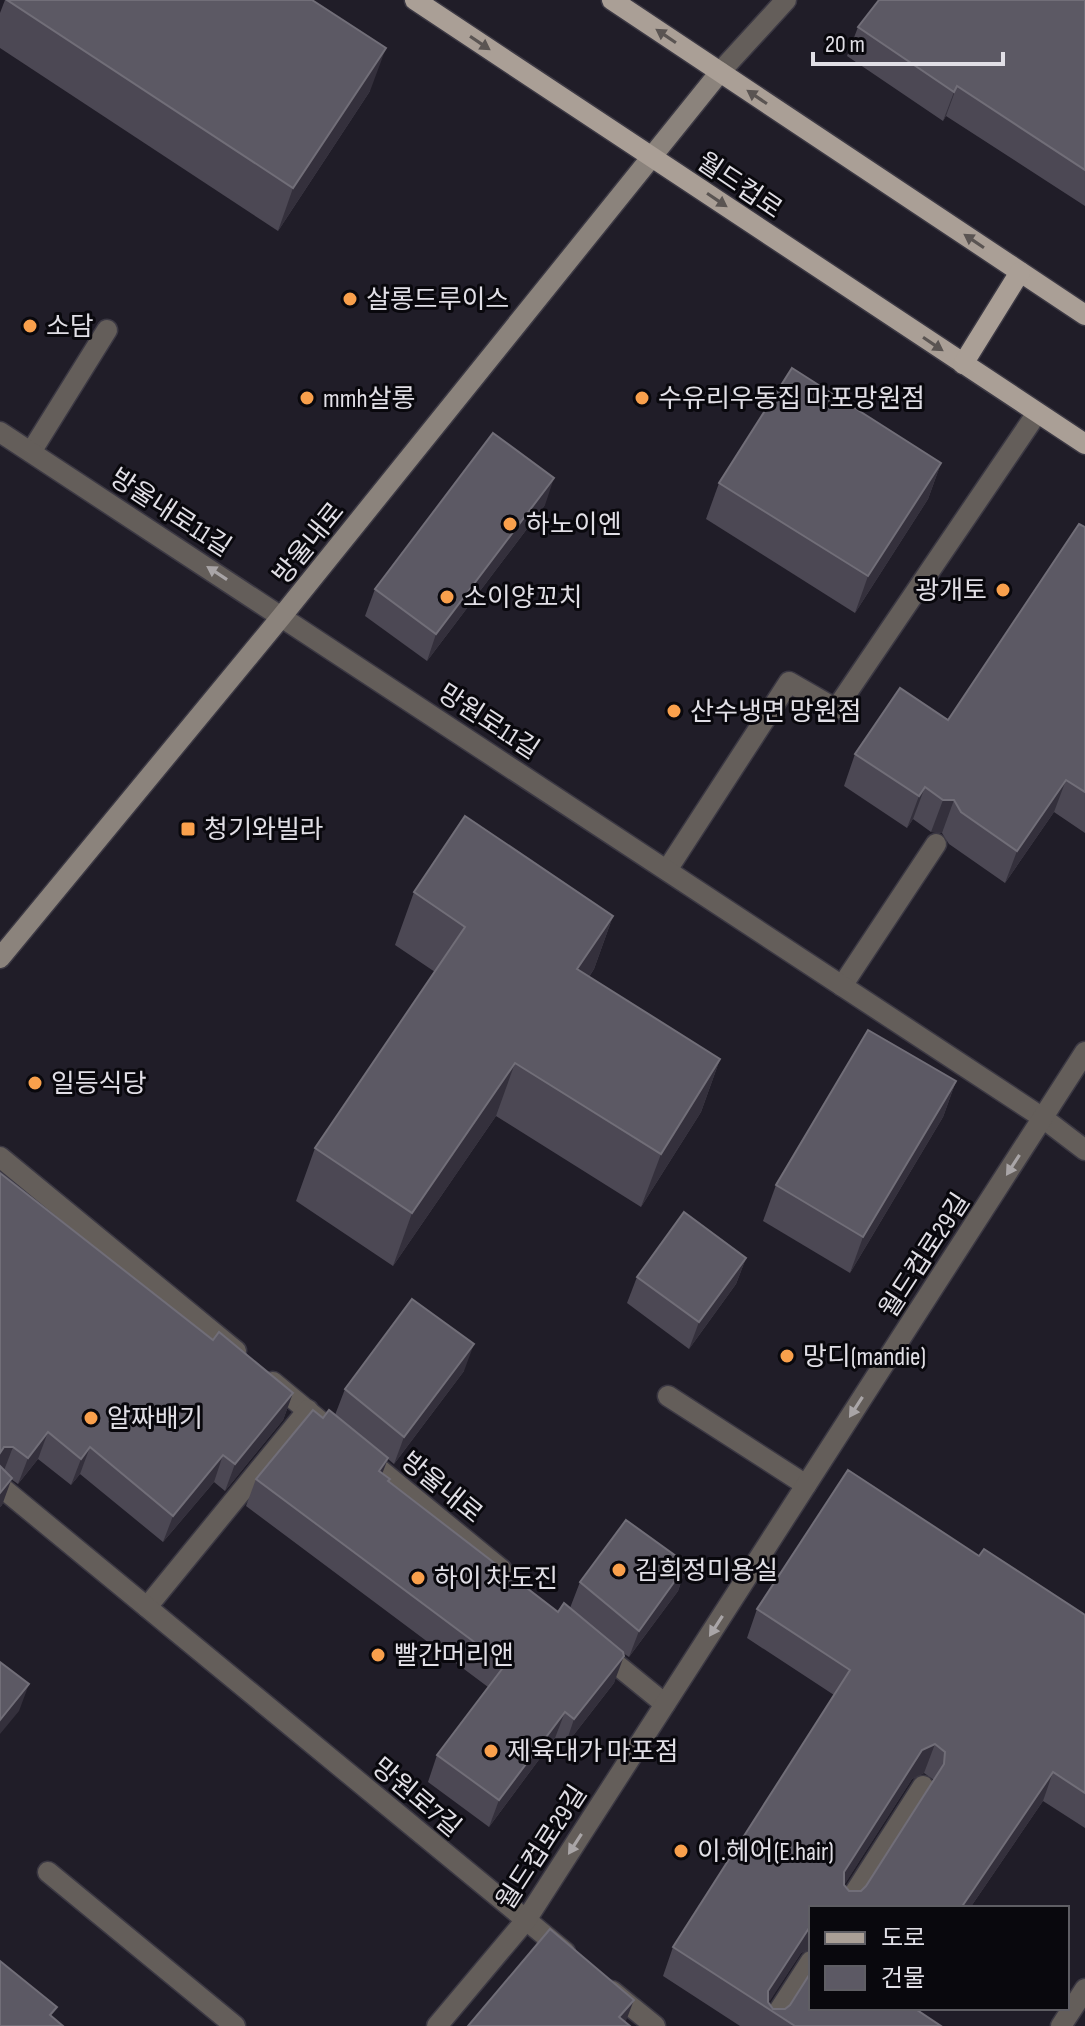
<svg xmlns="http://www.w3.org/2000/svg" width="1085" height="2026" font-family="'Sofia Sans Condensed','Noto Sans KR',sans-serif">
	<rect width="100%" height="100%" fill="#201d28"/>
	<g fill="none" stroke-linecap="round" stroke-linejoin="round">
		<defs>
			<g id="lane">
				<polyline points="31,452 107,330"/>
				<polyline points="667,870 789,682 836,709 1037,413"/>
				<polyline points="842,986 936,844"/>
				<polyline points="0,1157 236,1351"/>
				<polyline points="273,1382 331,1430"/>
				<polyline points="668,1396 806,1485"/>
				<polyline points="362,1455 501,1569"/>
				<polyline points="147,1607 308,1410"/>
				<polyline points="600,1651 665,1704"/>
				<polyline points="48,1872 235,2026"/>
				<polyline points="845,1908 923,1786"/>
				<polyline points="769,2026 811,1961"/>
				<polyline points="1061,2026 1085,1989"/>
			</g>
			<g id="street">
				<polyline points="720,72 786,0"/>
				<polyline points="0,432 1043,1118 1085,1150"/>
				<polyline points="0,1486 565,1952"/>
				<polyline points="612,1991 655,2026"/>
				<polyline points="437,2026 526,1920 1085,1052"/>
			</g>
			<polyline id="secondary" points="0,958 282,616 720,72"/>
			<g id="primary">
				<polyline points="415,0 1085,444"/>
				<polyline points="612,0 1085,315"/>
				<polyline points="963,364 1020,272"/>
			</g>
		</defs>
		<use href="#lane" stroke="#3b3843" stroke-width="23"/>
		<use href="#street" stroke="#3b3843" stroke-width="23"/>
		<use href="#secondary" stroke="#3b3843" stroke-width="23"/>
		<use href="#primary" stroke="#3b3843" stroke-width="23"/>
		<use href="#lane" stroke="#645e5a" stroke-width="20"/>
		<use href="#street" stroke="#645e5a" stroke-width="20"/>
		<use href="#secondary" stroke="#8b837c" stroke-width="20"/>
		<use href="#primary" stroke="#aa9f96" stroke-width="20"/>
	</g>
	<g fill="#4c4854" fill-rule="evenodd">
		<polygon points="5,0 312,0 370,91 278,231 0,48 0,13"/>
		<polygon points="1085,0 1085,206 946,116 943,121 847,56 858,27"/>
		<polygon points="941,463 928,499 855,613 706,519 719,483"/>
		<polygon points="545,505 427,661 365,616 375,589"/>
		<polygon points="1085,527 1085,833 1054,812 1005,883 949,844 942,833 931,832 913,819 907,828 844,786 855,754 948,720"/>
		<polygon points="414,892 613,916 594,969 589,977 720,1059 701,1112 641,1207 496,1116 393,1266 296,1201 315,1148 435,972 395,945"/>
		<polygon points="956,1081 943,1117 850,1273 763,1221 776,1185"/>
		<polygon points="0,1173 213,1340 293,1393 283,1420 225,1491 214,1482 163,1542 80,1474 71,1485 38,1459 18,1484 11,1479 2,1505 0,1507"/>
		<polygon points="746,1258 736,1284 689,1349 627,1303 637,1277"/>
		<polygon points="464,1371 394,1464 388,1459 382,1473 390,1479 389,1482 558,1612 570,1608 580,1582 687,1564 678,1591 629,1657 623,1653 614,1683 565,1746 555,1738 489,1827 428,1782 437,1755 488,1687 246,1506 256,1479 323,1418 335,1415 345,1389"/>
		<path d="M979,1556L1085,1615V1828L1043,1801L970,1908H811V1948L801,1953L768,2003L773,2009L941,2026H740L663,1976L673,1947L834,1695L747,1638L757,1609ZM924,1773L934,1780L866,1886L861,1891H849L844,1885L912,1779Z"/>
	</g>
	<g fill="#34303c">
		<polygon points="386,48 370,91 278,231 293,188"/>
		<polygon points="957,86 946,116 943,121 954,92"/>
		<polygon points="941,463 928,499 855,613 868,576"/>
		<polygon points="554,478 545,505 427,661 436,634"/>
		<polygon points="1066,780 1054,812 1005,883 1017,851"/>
		<polygon points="925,787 913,819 907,828 919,796"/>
		<polygon points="943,800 954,800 942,833 931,832"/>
		<polygon points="613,916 594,969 558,1022 577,969"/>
		<polygon points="720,1059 701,1112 641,1207 661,1154"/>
		<polygon points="515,1063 496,1116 393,1266 412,1213"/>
		<polygon points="956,1081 943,1117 850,1273 863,1237"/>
		<polygon points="746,1258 736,1284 689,1349 699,1322"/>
		<polygon points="474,1344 464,1371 394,1464 404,1437"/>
		<polygon points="293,1393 283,1420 225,1491 235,1464"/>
		<polygon points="48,1432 38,1459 18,1484 28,1458"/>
		<polygon points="4,1447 13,1447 3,1473 0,1474 0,1453"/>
		<polygon points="90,1447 80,1474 71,1485 81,1459"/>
		<polygon points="223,1455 214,1482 163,1542 173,1516"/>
		<polygon points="388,1458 378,1485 379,1471"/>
		<polygon points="12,1478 2,1505 0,1507 0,1493"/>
		<polygon points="687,1564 678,1591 629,1657 639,1631"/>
		<polygon points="624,1656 614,1683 565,1746 574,1719"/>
		<polygon points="29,1684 19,1711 0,1734 0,1720"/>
		<polygon points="565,1712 555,1738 489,1827 499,1800"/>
		<polygon points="935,1744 924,1773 912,1779 834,1901 844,1872 922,1750"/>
		<polygon points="1053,1772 1043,1801 970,1908 961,1908"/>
		<polygon points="811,1925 811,1948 801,1953 766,2007 768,1991"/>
		<polygon points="634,2000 624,2026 619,2017"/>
	</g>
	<g fill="#5c5964" stroke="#716e78" stroke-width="2" fill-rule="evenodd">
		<polygon points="7,0 312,0 386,48 293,188"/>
		<polygon points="879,0 1085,0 1085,170 957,86 954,92 858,27"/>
		<polygon points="792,368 941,463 868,576 719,483"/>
		<polygon points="493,433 554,478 436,634 375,589"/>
		<polygon points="1079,524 1085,527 1085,792 1066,780 1017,851 961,812 954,800 943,800 925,787 919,796 855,754 900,688 948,720"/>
		<polygon points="465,816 613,916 577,969 720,1059 661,1154 515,1063 412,1213 315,1148 465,927 414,892"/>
		<polygon points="868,1030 956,1081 863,1237 776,1185"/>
		<polygon points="0,1173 213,1340 219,1332 293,1393 235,1464 223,1455 173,1516 90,1447 81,1459 48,1432 28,1458 13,1447 4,1447 0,1453"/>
		<polygon points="684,1212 746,1258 699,1322 637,1277"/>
		<polygon points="412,1299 474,1344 404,1437 345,1389"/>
		<polygon points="313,1410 323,1418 329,1410 388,1458 379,1471 390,1479 388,1481 558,1612 564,1603 623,1652 624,1656 574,1719 565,1712 499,1800 437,1755 505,1665 256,1479"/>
		<polygon points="0,1466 12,1478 0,1493"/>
		<path d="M848,1470L979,1556L984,1549L1085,1615V1793L1053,1772L961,1908H811V1925L768,1991V2002L773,2009H785L790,2005L811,1972V2008H914L941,2026H795L673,1947L850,1670L757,1609ZM935,1744L945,1752L944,1764L866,1886L861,1891H849L844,1885V1872L922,1750Z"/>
		<polygon points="626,1520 687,1564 639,1631 580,1582"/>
		<polygon points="0,1662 29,1684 0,1720"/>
		<polygon points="550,1929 634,2000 619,2017 630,2026 468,2026"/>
		<polygon points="0,1961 57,2007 50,2015 63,2026 0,2026"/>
	</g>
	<defs><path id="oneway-solid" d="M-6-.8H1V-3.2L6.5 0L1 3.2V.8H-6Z" transform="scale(2)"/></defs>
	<g fill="#5a5452">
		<use href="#oneway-solid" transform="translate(666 36) rotate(-146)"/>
		<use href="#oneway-solid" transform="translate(480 43) rotate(34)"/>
		<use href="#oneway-solid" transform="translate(757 97) rotate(-146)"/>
		<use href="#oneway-solid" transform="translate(717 200) rotate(34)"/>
		<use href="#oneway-solid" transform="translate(974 241) rotate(-146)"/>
		<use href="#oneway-solid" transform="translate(933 344) rotate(34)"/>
	</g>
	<g fill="#a9a5a7">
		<use href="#oneway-solid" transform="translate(217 573) rotate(-147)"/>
		<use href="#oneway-solid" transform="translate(1013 1165) rotate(123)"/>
		<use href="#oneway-solid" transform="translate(856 1407) rotate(123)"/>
		<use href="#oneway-solid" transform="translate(716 1626) rotate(123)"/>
		<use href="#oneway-solid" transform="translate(575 1844) rotate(123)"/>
	</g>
	<g fill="#f9a04c" stroke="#09080d" stroke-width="3">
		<circle cx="350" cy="299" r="8"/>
		<circle cx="30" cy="326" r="8"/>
		<circle cx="307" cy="398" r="8"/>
		<circle cx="642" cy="398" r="8"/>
		<circle cx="510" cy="524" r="8"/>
		<circle cx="1003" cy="590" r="8"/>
		<circle cx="447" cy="597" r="8"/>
		<circle cx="674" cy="711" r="8"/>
		<rect x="180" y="821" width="16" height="16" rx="4"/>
		<circle cx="35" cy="1083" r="8"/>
		<circle cx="787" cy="1356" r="8"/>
		<circle cx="91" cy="1418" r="8"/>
		<circle cx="619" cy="1570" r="8"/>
		<circle cx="418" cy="1578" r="8"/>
		<circle cx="378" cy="1655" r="8"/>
		<circle cx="491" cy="1751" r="8"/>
		<circle cx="681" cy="1851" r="8"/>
	</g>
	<g text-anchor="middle" stroke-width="6" stroke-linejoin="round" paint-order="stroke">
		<g font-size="26" fill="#e1dfe6" stroke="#09080d">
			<text transform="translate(740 185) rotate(34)" y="9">월드컵로</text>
			<text transform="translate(171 512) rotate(33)" y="9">방울내로11길</text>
			<text transform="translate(308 543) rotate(-51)" y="9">방울내로</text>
			<text transform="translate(489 721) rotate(33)" y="9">망원로11길</text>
			<text transform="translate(924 1255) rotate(-57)" y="9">월드컵로29길</text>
			<text transform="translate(442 1487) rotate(39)" y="9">방울내로</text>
			<text transform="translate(417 1797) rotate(40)" y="9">망원로7길</text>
			<text transform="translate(541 1847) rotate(-57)" y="9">월드컵로29길</text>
		</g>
		<g font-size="26" fill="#e1dfe6" stroke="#09080d" text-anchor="start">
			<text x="366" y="308">살롱드루이스</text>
			<text x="46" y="335">소담</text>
			<text x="323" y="407">mmh살롱</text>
			<text x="658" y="407">수유리우동집 마포망원점</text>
			<text x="526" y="533">하노이엔</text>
			<text x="987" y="599" text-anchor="end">광개토</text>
			<text x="463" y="606">소이양꼬치</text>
			<text x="690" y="720">산수냉면 망원점</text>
			<text x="204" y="838">청기와빌라</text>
			<text x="51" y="1092">일등식당</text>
			<text x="803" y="1365">망디(mandie)</text>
			<text x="107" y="1427">알짜배기</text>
			<text x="635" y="1579">김희정미용실</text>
			<text x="434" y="1587">하이 차도진</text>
			<text x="394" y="1664">빨간머리앤</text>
			<text x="507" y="1760">제육대가 마포점</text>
			<text x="697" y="1860">이.헤어(E.hair)</text>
		</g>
	</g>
	<rect x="809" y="1906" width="260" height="104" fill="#09080d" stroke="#5f5e64" stroke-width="2"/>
	<rect x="825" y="1932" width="40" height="12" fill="#aa9f96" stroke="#5f5e64" stroke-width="2"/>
	<text x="881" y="1946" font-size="24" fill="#e1dfe6">도로</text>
	<rect x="825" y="1966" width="40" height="24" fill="#5c5964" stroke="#5f5e64" stroke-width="2"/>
	<text x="881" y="1986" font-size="24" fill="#e1dfe6">건물</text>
	<path d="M813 52v12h190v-12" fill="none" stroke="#e1dfe6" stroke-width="4"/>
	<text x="825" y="52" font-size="24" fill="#e1dfe6" stroke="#09080d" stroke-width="6" paint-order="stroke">20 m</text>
</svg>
